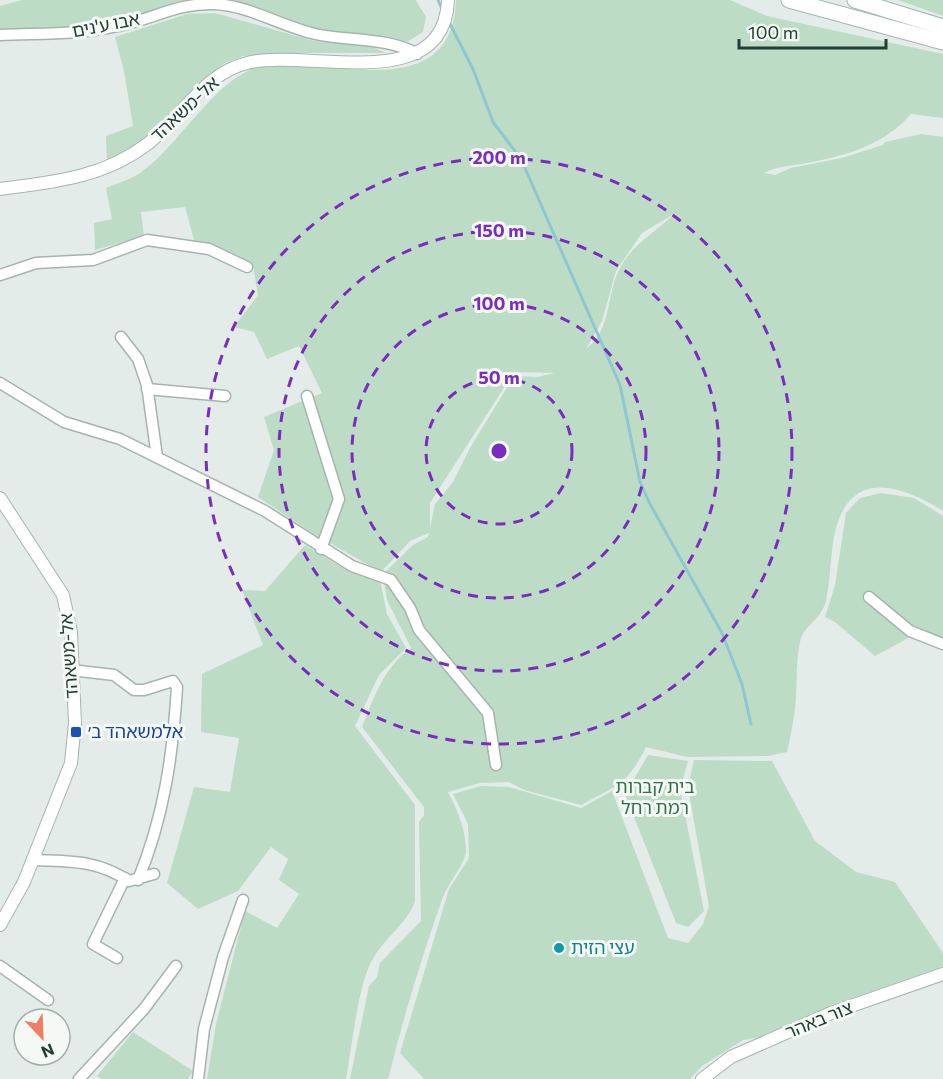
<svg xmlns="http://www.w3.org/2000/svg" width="943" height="1079" font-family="Commissioner,'Noto Sans Hebrew',sans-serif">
	<rect width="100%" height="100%" fill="#e3ece8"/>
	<g fill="#bddcc5" fill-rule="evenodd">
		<polygon points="22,0 199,0 103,25 0,32 0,6"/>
		<polygon points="235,0 416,0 426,17 423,32 407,42 381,36 321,31 300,26"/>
		<path d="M456,0H730L767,16L943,54V118L911,114C884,145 846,156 806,163C793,166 776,166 764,173L775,175L791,168L842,158L883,145L885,142L921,134L943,137V511C904,487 853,467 836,528C830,551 831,577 826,601C820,622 804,624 800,642C796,660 797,679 796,697C795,715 791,734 787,752L768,756L687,757L646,747C628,784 616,786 581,805L524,790L509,782L480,783L448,792C458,812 466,829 466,852C465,863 448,884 443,897C422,956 404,1015 389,1076L387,1079H350L369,986L377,977L380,963L421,921L419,822L424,815V807L362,727C374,697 384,667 411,648L387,600L383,574L413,545L428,537L429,533L410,541L381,572L312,533L258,497L274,450L264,417L322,393L299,346L267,359L254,332L234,327L258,295L253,265L238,255L194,240L185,207L141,212L144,236L95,250L94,223L112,219L106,188C117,183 130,180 140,173C177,149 218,74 261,67C328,56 452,108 456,0ZM674,214C656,232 631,245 619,270C606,296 612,329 586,349L602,321L616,271L642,233ZM514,372L555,373L537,377L514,376L470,448L453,482L435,504L430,528V503Z"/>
		<polygon points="898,0 943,0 943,16"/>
		<polygon points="215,13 314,41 370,46 386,53 282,53 243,56 223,64 143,142 107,162 106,136 133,126 124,71 115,37 187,14"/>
		<polygon points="881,493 914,498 943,516 943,638 921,631 875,656 835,622 825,617 835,585 846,513 860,498"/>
		<path d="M305,545L339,566L380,580L387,614L406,648L379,675L355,726L415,805V902C406,924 386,937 374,957C358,981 352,1048 346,1079H207L216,1024L245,911L277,928L299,894L279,880L288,859L271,847L238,891L198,909L167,883L194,787L230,792L239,738L201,732L202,674L263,645L242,590L265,591Z"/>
		<polygon points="648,755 688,761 680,789 704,911 688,927 676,923 623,789 631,784"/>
		<polygon points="694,760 772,761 815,841 856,872 895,882 943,953 943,970 779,1034 743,1040 702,1066 690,1079 424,1079 400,1053 449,889 469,858 468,824 453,794 481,786 509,787 581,808 612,791 668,938 688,943 703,924 709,906 688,787"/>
		<polygon points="133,1032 193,1071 188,1079 102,1079 97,1076"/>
	</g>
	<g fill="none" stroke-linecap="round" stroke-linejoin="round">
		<g stroke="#8ec7cf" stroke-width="3">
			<polyline points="438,0 442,9"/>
			<polyline points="448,20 473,69 493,122 521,159 620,385 640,482 650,504 722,633 742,684 751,724"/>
		</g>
		<defs>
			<g id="minor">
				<path d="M0,35C39,33 79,35 118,26C154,19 176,3 215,4C251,6 280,26 315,34C345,41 390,37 417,54"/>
				<polyline points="0,275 36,263 93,260 147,240 209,249 247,267"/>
				<polyline points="121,337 138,359 147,385 157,457"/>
				<polyline points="0,383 64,422 120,439 265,511 352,566 391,580 410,608 419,630 488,713 496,765"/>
				<polyline points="147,389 225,396"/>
				<polyline points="307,396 339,499 321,549"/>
				<polyline points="869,597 910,631 943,644"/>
				<path d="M71,670L114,675L134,690H144L173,681L177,687C173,754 164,817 138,880"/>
				<path d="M32,860C70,861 97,860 129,881L154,874"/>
				<polyline points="117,958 93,944 125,878"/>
				<polyline points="0,966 48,1000"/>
				<polyline points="79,1079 144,1009 176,966"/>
				<polyline points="198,1079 204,1029 223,957 243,900"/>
			</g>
			<g id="tertiary">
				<path d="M0,189C53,182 102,178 146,145C180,120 204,73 247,63C308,48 444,97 448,0"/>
				<polyline points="0,498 63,595 71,632 75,723 71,763 24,882 0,925"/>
				<polyline points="702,1079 731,1057 831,1013 943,974"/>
			</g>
			<g id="secondary">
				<polyline points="789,0 943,42"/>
				<polyline points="855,0 943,27"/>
			</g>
		</defs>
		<use href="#minor" stroke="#a6b4af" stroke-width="13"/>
		<use href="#tertiary" stroke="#a6b4af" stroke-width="14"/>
		<use href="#secondary" stroke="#a2b8af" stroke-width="17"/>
		<use href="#minor" stroke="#fff" stroke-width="10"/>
		<use href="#tertiary" stroke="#fff" stroke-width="12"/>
		<use href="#secondary" stroke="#fff" stroke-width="15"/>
	</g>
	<g fill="none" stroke="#7b2cbf" stroke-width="3" stroke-dasharray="10 8">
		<circle cx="499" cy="451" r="73"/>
		<circle cx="499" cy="451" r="147"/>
		<circle cx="499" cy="451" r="220"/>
		<circle cx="499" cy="451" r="293"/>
	</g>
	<rect fill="#1a4fb4" stroke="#f4f9f6" stroke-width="2" x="70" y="726" width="12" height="12" rx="3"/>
	<circle fill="#0f9aa8" stroke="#f4f9f6" stroke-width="2" cx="559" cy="948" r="6"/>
	<g text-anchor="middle" stroke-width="6" stroke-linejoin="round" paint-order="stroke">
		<g font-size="18" fill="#243d35" stroke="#f4f9f6">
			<text transform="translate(106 25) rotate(-11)" y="6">אבו ע'נים</text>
			<text transform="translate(185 109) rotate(-43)" y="6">אל-משאהד</text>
			<text transform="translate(69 656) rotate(-94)" y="6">אל-משאהד</text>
			<text transform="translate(819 1020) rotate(-22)" y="6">צור באהר</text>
		</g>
		<g font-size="18" fill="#164399" stroke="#f4f9f6" text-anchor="start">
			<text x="88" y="738">אלמשאהד ב׳</text>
		</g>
		<g font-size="18" fill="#2f7247" stroke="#f4f9f6">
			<text x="655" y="793">בית קברות<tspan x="655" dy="21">רמת רחל</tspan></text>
		</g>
		<g font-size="18" fill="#0d838f" stroke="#f4f9f6" text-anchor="start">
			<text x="571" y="954">עצי הזית</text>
		</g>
	</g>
	<circle cx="499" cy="451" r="9" fill="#7b2cbf" stroke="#f4f9f6" stroke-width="3"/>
	<g font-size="18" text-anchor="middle" font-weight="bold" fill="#7b2cbf" stroke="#f4f9f6" stroke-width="6" stroke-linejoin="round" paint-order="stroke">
		<text x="499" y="164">200 m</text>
		<text x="499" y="237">150 m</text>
		<text x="499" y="310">100 m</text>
		<text x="499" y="384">50 m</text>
	</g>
	<g transform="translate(42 1037) rotate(157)"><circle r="28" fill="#f4f9f6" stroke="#a1aea9" stroke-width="1.5"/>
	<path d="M0-4.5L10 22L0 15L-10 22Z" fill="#ec8062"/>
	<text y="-9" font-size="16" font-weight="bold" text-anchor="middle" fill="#243d35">N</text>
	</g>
	<path d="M739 39v9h147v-9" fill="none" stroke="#243d35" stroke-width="3"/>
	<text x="748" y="39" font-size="18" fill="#243d35" stroke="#f4f9f6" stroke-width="4.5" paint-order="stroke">100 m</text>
</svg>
